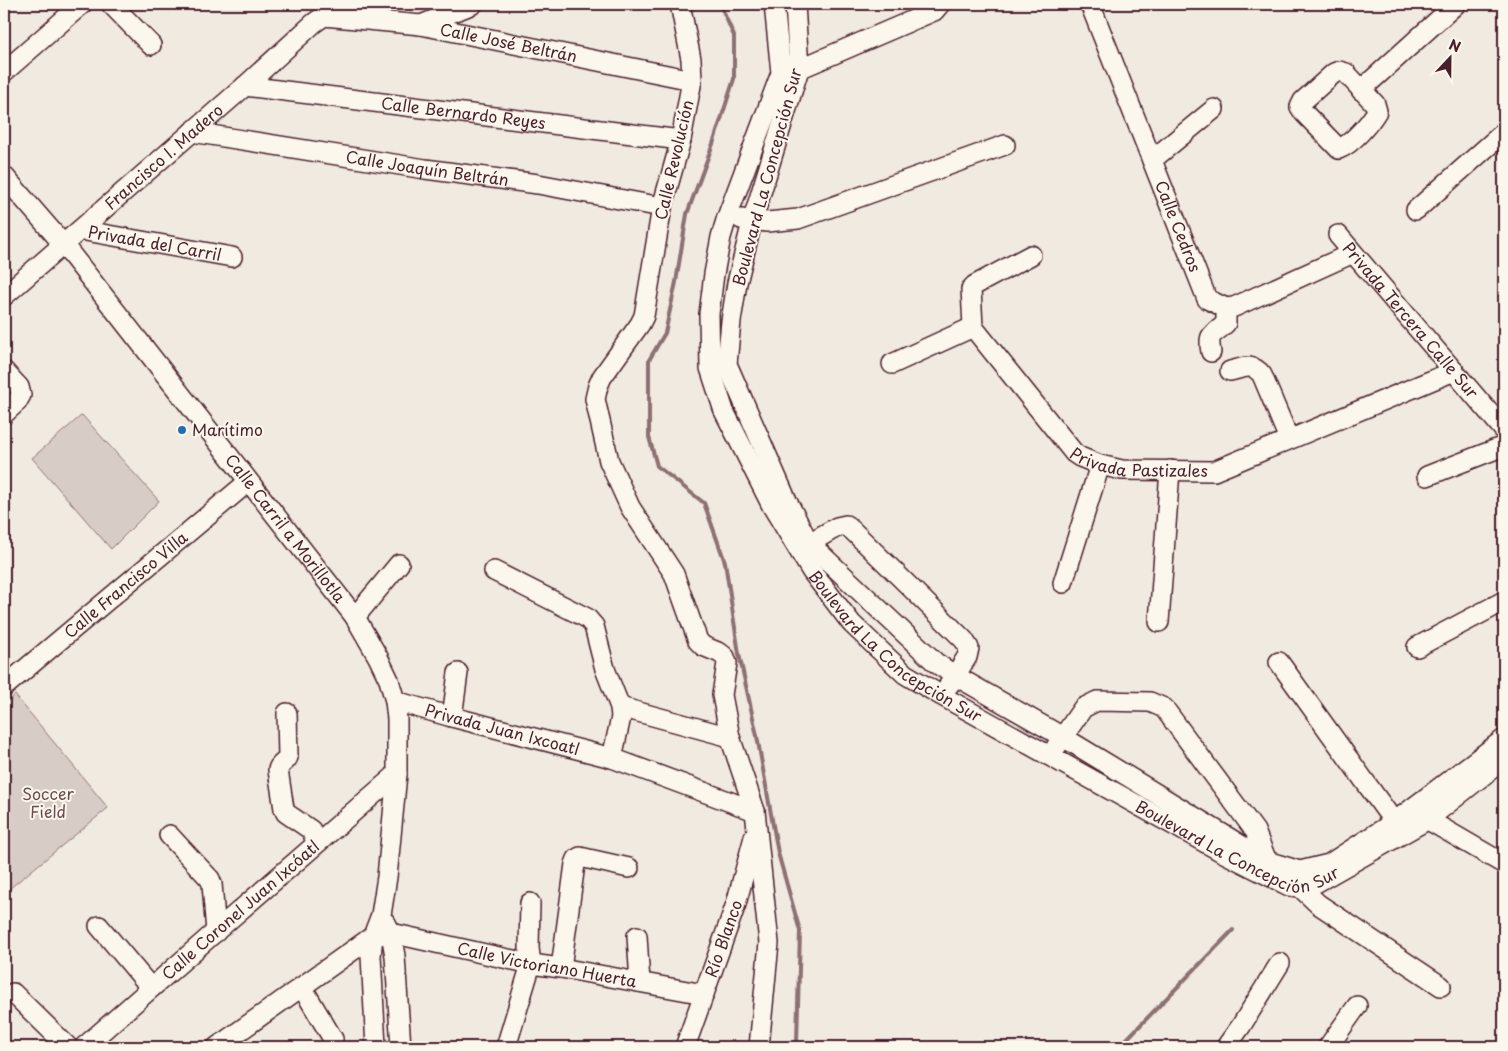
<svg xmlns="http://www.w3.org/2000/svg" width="1508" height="1051" font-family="'Playpen Sans',sans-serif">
	<rect width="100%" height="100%" fill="#f0eae0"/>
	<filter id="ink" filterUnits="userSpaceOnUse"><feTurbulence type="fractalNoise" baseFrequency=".02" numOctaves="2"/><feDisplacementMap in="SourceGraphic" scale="10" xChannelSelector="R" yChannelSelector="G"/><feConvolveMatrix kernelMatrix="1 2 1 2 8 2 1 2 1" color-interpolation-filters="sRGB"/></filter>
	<g filter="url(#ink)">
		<g fill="#d8ccc6" stroke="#917678">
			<polygon points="82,415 159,501 111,549 32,458"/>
			<polygon points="15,695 108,808 4,893 4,705"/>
		</g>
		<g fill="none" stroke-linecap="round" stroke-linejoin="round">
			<g stroke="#8c6f72" stroke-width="4">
				<polyline points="720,4 734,36 734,79 714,141 687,214 676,282 665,333 649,360 649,437 657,466 704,503 725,562 739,654 757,736 778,853 800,931 797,1042 793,1047"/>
				<polyline points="1119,1047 1233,930"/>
			</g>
			<defs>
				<g id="minor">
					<polyline points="111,4 151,45"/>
					<polyline points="680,4 691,59 692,80 681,140 662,207 644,316 640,324 602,377 598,386 595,399 609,461 630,507 674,574 698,641 703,646 720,653 725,657 727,663 722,695 730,737 755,811 769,943 759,1047"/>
					<path id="s1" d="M774,4L781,73L727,217L721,237L714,274L709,314L710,368L724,411L772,506L812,572L852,624L905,674L942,696L1220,851L1289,886L1300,887L1314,884L1427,820L1504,759"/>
					<polyline points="795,4 799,69 752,222 737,283 731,321 727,364 787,501 809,543 936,663 954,675 1063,737 1267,861 1300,871 1329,864 1394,822 1504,739"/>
					<path id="s2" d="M1090,4L1207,299L1226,308L1234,307L1353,253"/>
					<polyline points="421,25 473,4"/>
					<polyline points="787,71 799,69 934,11 940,4"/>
					<path d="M1339,71L1346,73L1375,104L1377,111C1370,123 1352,144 1339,149L1304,113L1300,107L1303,101L1334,73Z"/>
					<polyline points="4,72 82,4"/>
					<path id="s3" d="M245,86L681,140"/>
					<polyline points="1361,90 1456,4"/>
					<path id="s4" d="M192,132L425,169L538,184L662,207"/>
					<polyline points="1152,160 1214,109"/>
					<path id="s5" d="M4,176L63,244L355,617L378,657L389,680L395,701L397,719V774L387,877L381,915L373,936L371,956L376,1047"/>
					<polyline points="1416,210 1504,132"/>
					<polyline points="741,219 767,222 798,219 1005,145"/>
					<path id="s6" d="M80,230L232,257"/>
					<path id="s7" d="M1338,235L1504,430"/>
					<path id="s8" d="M1031,255L975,285L971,289L973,327L1074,453L1080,457L1100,465L1122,470L1214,471L1454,371"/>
					<path id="s9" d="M4,296L245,86L314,23L324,16L421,25L692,80"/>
					<path d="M1211,352C1207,331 1214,336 1226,323V308"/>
					<polyline points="892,364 973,327"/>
					<polyline points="4,371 19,387 21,395 17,402 4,414"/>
					<path d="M1230,371C1244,368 1252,362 1262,375L1289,439"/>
					<polyline points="1427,476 1504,446"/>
					<polyline points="799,549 837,527 846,525 853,531 964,640 969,648 967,657 949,685"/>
					<polyline points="494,571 587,618 594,626 605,669 620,707 621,717 612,758"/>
					<polyline points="1063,583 1100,465"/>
					<polyline points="355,617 399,564"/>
					<polyline points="1159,622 1170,470"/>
					<polyline points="1417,647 1504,601"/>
					<polyline points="1279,662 1394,822"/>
					<path id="s10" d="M4,687L248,482"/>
					<path id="s11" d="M395,701L452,717L612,758L755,811"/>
					<polyline points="620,707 730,737"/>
					<path d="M287,713L288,757C286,763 279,763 278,770L284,809L286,813L311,830L317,843"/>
					<polyline points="452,717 458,673"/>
					<polyline points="1056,747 1083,708 1097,701 1150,702 1164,708 1255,831 1267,861"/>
					<polyline points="1418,814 1504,864"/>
					<polyline points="169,835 210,879 212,884 216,932"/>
					<polyline points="1300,879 1300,887 1318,904 1441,986"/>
					<polyline points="386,923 391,933 395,956 401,1047"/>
					<polyline points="99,926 151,988"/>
					<polyline points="637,936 640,982"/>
					<polyline points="561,968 575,864 577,859 580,857 629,868"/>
					<polyline points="302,987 333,1039"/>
					<polyline points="13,993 68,1047"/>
					<path id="s12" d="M84,1047L230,919L397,774"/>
					<path id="s13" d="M217,1047L373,936L391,933L531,964L561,968L704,994"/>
					<polyline points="506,1047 531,964 529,948 530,903"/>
					<path id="s14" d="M685,1047L736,904L754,837"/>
					<polyline points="1226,1047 1241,1026 1280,963"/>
					<polyline points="1328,1047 1357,1006"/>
				</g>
			</defs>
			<use href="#minor" stroke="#4a1f2b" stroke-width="22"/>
			<use href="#minor" stroke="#fbf7ec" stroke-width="19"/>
		</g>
	</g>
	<circle fill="#1f6fb2" stroke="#fbf7ec" stroke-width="2" cx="182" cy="430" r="5"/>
	<g text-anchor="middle" stroke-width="4" stroke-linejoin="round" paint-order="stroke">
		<g font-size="16" fill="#4a1f2b" stroke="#fbf7ec">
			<text dy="6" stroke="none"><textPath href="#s9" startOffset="612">Calle José Beltrán</textPath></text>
			<text dy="6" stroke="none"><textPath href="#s3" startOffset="220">Calle Bernardo Reyes</textPath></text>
			<text dy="6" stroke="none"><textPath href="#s9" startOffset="212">Francisco I. Madero</textPath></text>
			<text transform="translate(674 160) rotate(-77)" y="6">Calle Revolución</text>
			<text dy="6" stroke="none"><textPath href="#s4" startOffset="238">Calle Joaquín Beltrán</textPath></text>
			<text transform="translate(767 177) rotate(-75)" y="6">Boulevard La Concepción Sur</text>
			<text dy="6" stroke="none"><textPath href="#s2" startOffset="239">Calle Cedros</textPath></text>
			<text dy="6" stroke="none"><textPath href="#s6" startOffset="76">Privada del Carril</textPath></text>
			<text dy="6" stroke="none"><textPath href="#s7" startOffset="112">Privada Tercera Calle Sur</textPath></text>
			<text dy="6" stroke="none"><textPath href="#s8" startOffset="336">Privada Pastizales</textPath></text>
			<text dy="6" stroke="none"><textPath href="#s5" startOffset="451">Calle Carril a Morillotla</textPath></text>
			<text dy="6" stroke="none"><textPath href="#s10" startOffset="159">Calle Francisco Villa</textPath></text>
			<text dy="6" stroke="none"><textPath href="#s1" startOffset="718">Boulevard La Concepción Sur</textPath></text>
			<text dy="6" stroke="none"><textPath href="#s11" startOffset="111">Privada Juan Ixcoatl</textPath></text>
			<text dy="6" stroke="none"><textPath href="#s1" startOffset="1122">Boulevard La Concepción Sur</textPath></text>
			<text dy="6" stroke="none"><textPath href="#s12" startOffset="208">Calle Coronel Juan Ixcóatl</textPath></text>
			<text dy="6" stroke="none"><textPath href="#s14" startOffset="115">Río Blanco</textPath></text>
			<text dy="6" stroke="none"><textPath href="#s13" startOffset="369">Calle Victoriano Huerta</textPath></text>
		</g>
		<g font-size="16" fill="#4a1f2b" stroke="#fbf7ec" text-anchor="start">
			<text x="192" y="436">Marítimo</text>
		</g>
		<g font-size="16" fill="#6e4a52" stroke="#fbf7ec">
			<text x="48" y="800">Soccer<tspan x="48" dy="18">Field</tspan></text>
		</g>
	</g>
	<rect width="1508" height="1051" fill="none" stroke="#fbf7ec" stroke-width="20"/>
	<rect x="10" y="10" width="1488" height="1031" fill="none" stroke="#4a1f2b" stroke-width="2" filter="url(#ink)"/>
	<g transform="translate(1450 58) rotate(22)" stroke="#fbf7ec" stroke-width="4" paint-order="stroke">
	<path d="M0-4L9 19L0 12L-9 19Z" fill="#4a1f2b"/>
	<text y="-8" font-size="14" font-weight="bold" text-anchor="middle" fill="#4a1f2b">N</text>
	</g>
</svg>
